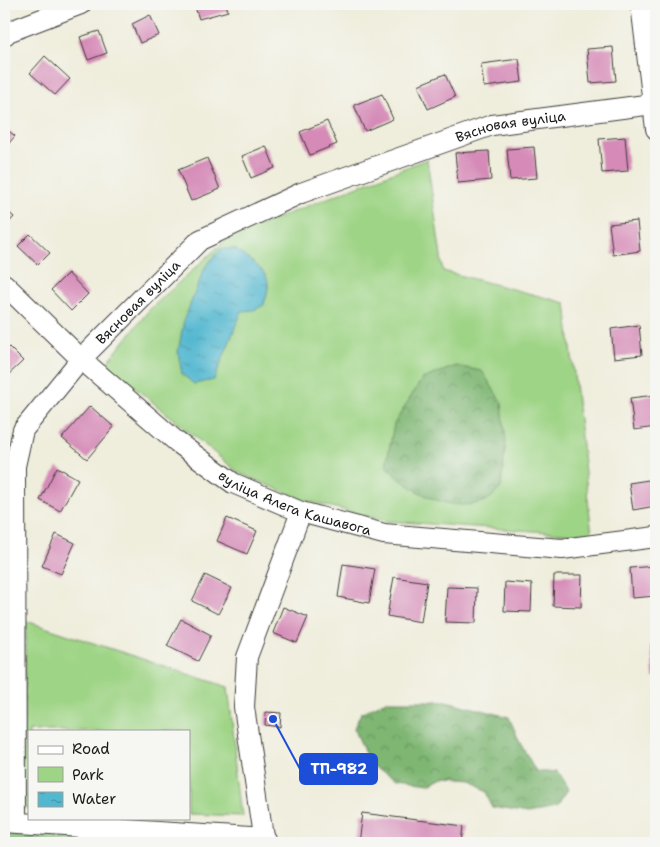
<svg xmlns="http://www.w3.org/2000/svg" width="660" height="847" font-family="'Shantell Sans',sans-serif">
	<defs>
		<pattern id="forest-crowns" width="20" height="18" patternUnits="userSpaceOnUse" patternTransform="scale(1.25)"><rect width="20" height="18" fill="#7eb672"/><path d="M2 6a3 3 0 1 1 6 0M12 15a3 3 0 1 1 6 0" fill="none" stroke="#66935d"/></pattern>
		<pattern id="water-ripples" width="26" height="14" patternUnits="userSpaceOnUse" patternTransform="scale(1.25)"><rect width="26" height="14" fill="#52b8d0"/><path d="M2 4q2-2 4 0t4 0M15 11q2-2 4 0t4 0" fill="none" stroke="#4395a8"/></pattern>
	</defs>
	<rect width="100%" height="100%" fill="#f6f6f2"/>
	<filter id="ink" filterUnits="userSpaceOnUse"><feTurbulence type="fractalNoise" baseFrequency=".02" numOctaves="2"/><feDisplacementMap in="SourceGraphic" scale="10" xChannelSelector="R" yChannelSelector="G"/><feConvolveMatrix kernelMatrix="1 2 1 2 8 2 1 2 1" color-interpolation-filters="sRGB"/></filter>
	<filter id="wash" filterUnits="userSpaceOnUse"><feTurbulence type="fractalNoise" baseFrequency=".0096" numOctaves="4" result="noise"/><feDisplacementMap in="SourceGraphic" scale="20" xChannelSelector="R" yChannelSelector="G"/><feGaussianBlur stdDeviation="1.12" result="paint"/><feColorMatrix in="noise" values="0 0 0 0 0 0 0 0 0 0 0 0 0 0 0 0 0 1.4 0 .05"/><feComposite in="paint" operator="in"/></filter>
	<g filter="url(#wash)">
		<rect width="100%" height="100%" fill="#efeddb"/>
		<g fill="#9ed485" stroke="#5d7850">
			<polygon points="427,159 443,271 566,303 592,535 386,521 304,500 239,473 106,364 149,310 229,237"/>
			<polygon points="26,621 228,687 243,816 189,814 189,731 29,731 29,808 22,808"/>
		</g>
		<g fill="url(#forest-crowns)" stroke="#4d6947">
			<path d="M456,366L482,371L502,403L506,442L501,488C496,492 490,500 483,502C446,513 411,491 386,466L394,424L422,379Z"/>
			<polygon points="385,701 446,701 509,717 520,743 536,771 554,773 566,792 555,809 527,814 492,808 484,792 463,783 435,781 422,788 395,784 370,764 354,728 361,713"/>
			<polygon points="4,829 98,834 97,843 4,843"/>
		</g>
		<path fill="url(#water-ripples)" stroke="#376a76" d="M221,249H235C243,255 262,268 266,276C271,285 266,296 264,305L254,310L242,311L214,380L194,384L182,374L178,352L184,320L205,267Z"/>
		<g id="blocks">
			<g fill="#d58ab7">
				<polygon points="194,4 226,4 228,11 199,19"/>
				<polygon points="150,15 159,35 140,43 132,24"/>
				<polygon points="99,31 107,53 88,60 80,37"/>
				<polygon points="613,47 616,81 590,83 587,49"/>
				<polygon points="45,56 70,79 55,95 30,73"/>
				<polygon points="519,59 522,82 484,87 481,64"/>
				<polygon points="445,74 455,97 428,109 418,85"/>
				<polygon points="382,94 393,119 365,131 354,105"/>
				<polygon points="327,121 337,144 310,155 300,132"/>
				<polygon points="4,127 15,136 4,149"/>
				<polygon points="625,137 628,171 602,173 599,139"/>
				<polygon points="266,146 275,168 251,178 242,156"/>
				<polygon points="534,147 537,178 510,180 507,149"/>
				<polygon points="489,151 491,180 458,183 455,153"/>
				<polygon points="207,158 220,189 191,201 178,170"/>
				<polygon points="4,208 14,217 4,228"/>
				<polygon points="637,221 640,251 613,255 609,224"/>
				<polygon points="30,234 50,253 38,265 18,246"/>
				<polygon points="68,273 88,294 71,311 51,290"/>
				<polygon points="639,325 642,355 614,358 611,329"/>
				<polygon points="6,344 23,361 5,378 4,377 4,345"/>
				<polygon points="656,395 656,427 634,430 630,398"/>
				<polygon points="90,406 114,427 87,459 62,438"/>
				<polygon points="57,467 78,479 60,511 40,500"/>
				<polygon points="655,479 656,506 633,510 629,483"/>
				<polygon points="227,518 257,531 247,554 217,541"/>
				<polygon points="56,534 75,543 61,574 42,566"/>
				<polygon points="343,564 375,569 369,603 338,597"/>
				<polygon points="656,566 656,596 632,598 630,568"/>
				<polygon points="205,575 232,588 218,614 192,601"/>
				<polygon points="554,575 582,575 581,607 553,606"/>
				<polygon points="394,577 427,582 421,622 387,616"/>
				<polygon points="505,582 532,584 531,612 504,611"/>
				<polygon points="447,587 477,588 476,623 445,622"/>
				<polygon points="283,607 308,617 297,643 273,633"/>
				<polygon points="181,619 211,635 198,661 167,646"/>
				<polygon points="656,643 656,678 653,678 651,644"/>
				<polygon points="266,712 281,713 280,727 265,725"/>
				<polygon points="362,813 464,826 462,843 358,843"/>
			</g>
		</g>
	</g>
	<g filter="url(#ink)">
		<use href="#blocks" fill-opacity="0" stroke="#3c3b39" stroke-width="1"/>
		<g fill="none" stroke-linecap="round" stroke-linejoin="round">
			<defs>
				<g id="minor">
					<polyline points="641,4 656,129"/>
					<polyline points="4,36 8,32 81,4"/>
					<path id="s1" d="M4,284L81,359L177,442L233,483L301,512L384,534L562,549L656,537"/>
					<polyline points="4,822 265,839"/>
					<path id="s2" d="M16,822L15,466L23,430L81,359L200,240L301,193L492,125L653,104"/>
					<polyline points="264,843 244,707 247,657 301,512"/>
				</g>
			</defs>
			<use href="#minor" stroke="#3c3b39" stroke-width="22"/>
			<use href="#minor" stroke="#fff" stroke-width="20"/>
		</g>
	</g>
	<g text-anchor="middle" stroke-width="4.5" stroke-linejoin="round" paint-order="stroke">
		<g font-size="14" fill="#1c1c1c" stroke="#f6f6f2">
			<text dy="5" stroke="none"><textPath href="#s2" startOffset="985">Вясновая вуліца</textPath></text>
			<text dy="5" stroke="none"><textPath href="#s2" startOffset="565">Вясновая вуліца</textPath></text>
			<text dy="5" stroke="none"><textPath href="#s1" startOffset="369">вуліца Алега Кашавога</textPath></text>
		</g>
	</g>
	<path fill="none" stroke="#1d4ed8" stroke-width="2" d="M273 719L300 769"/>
	<circle fill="#1d4ed8" stroke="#f6f6f2" stroke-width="2" cx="273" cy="719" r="5"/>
	<rect fill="#1d4ed8" stroke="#1d4ed8" stroke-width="2" x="300" y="754" width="77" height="30" rx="5"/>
	<g font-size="15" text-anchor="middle" font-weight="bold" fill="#fff">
		<text x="339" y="774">ТП-982</text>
	</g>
	<rect width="660" height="847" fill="none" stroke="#f6f6f2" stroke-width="20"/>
	<rect x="28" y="730" width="162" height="90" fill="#f6f6f2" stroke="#9f9f9c"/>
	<rect x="38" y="746" width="25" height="8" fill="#ffffff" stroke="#9f9f9c"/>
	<text x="72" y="754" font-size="15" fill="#1c1c1c">Road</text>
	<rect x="38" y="767" width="25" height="15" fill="#9ed485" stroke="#9f9f9c"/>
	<text x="72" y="780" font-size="15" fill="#1c1c1c">Park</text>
	<rect x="38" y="792" width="25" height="15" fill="url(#water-ripples)" stroke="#9f9f9c"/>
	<text x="72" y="804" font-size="15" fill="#1c1c1c">Water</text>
</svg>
